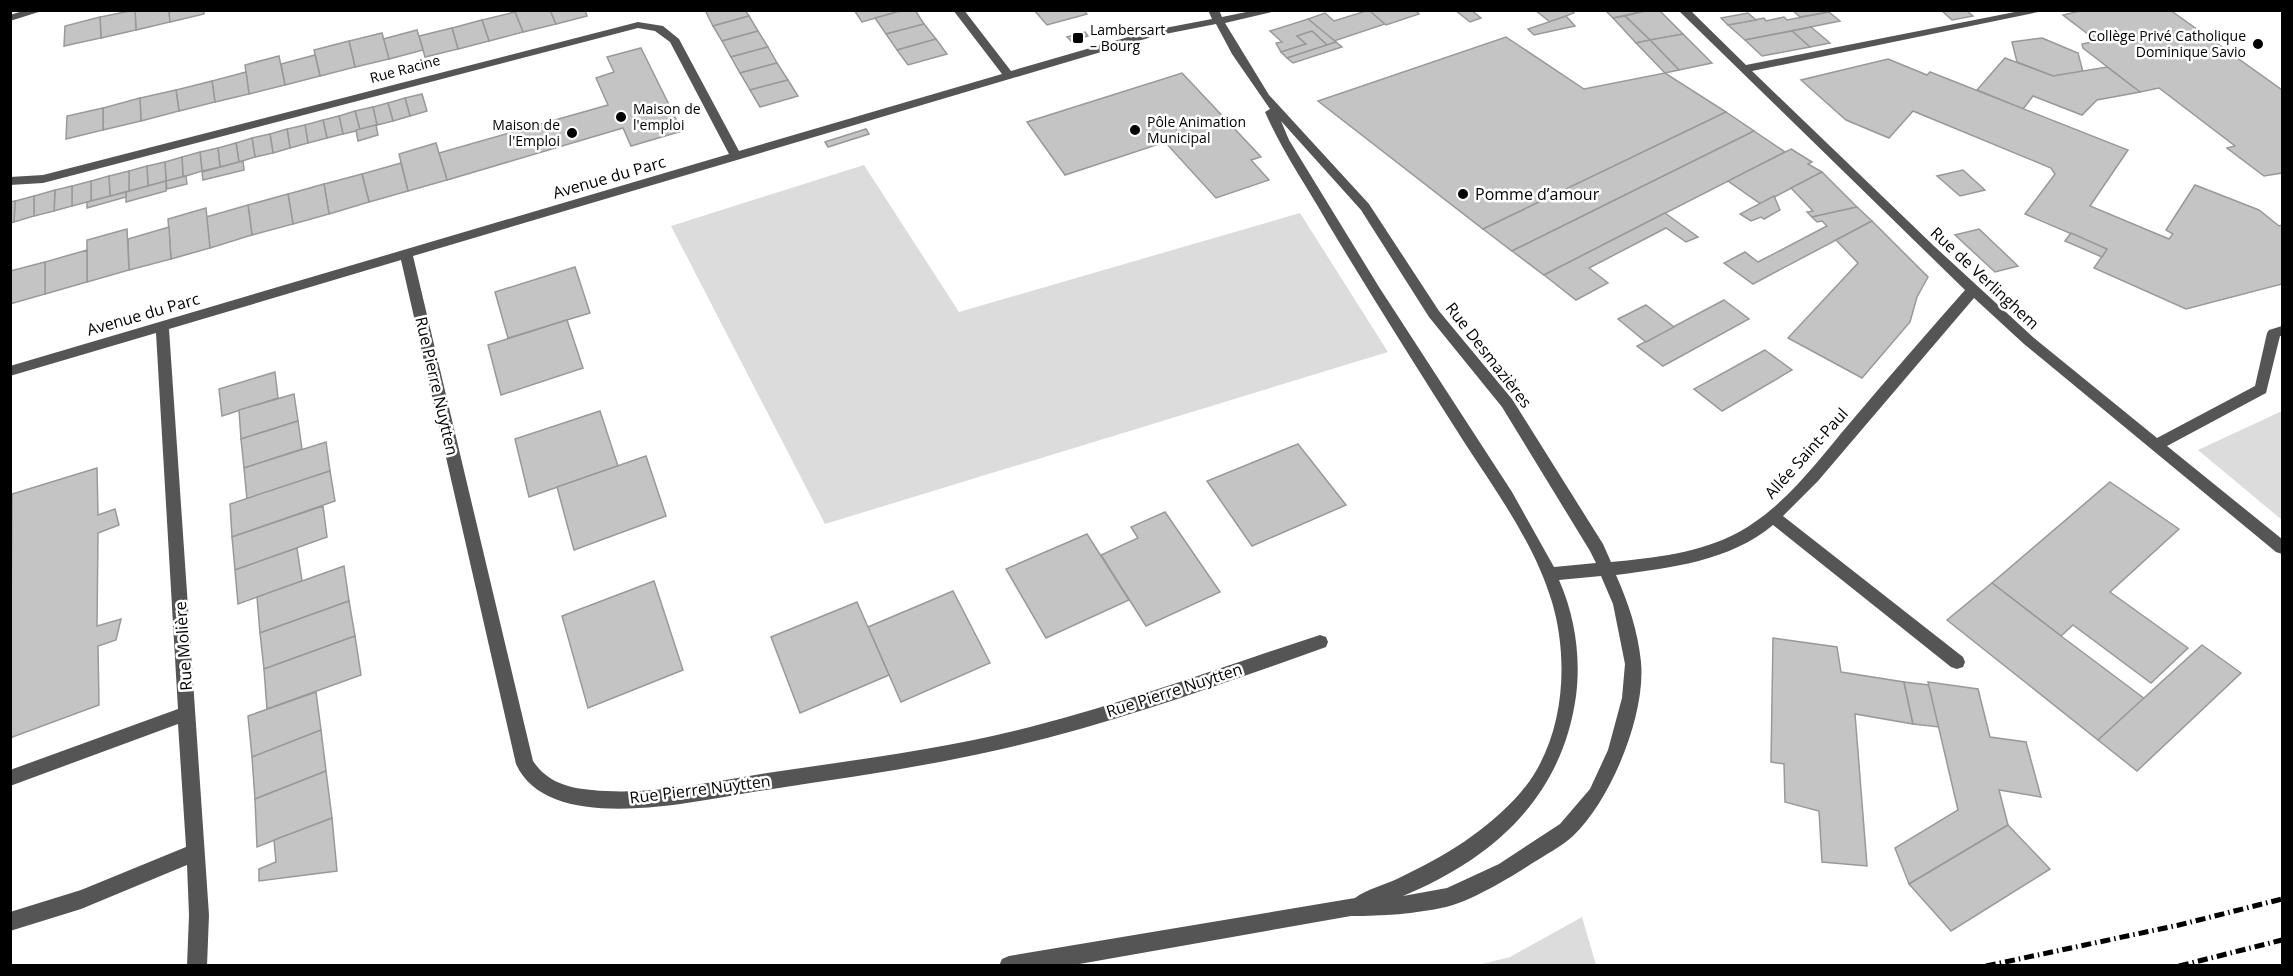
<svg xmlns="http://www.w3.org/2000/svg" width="2293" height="976" font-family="'Open Sans',sans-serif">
	<rect width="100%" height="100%" fill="#fff"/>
	<g fill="#dcdcdc">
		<polygon points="864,165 959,312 1300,213 1388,352 825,524 671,226"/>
		<polygon points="2282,411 2282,520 2198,450"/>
		<polygon points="1582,917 1596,965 1478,965 1510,957"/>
	</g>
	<g fill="#c4c4c4" stroke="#999" stroke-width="1.5">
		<polygon points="135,10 169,10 170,22 136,30"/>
		<polygon points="135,10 136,30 101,38 100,17"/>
		<polygon points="169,10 204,10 204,14 170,22"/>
		<polygon points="521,10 550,10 556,24 523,32 515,12"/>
		<polygon points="550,10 585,10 587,16 556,24"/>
		<polygon points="705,10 745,10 749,16 713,26"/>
		<polygon points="854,10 904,10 862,22"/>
		<polygon points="904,10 915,10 924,24 886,34 875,18"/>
		<polygon points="1034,10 1084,10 1087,14 1047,25"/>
		<polygon points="1369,10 1385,24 1334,41 1308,19 1325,13 1334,21"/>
		<polygon points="1369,10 1415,10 1419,14 1386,25"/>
		<polygon points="1455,10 1471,10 1481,18 1470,22"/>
		<polygon points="1535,10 1572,10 1574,13 1550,22"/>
		<polygon points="1605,10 1649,10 1613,18"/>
		<polygon points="1649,10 1659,10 1683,34 1650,40 1625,16"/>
		<polygon points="1792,10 1828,10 1829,12 1800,17"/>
		<polygon points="1941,10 1966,10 1973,16 1952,20"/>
		<polygon points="2084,10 2170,10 2282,90 2282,173 2264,176 2227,148 2235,146 2159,88 2140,92 2083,48 2082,44 2097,41 2063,15"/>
		<polygon points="515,12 523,32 489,41 482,20"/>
		<polygon points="1829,12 1840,21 1745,40 1728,25 1764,18 1766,21 1784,17 1787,20"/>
		<polygon points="1748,13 1756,20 1728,25 1721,18"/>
		<polygon points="749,16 758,31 722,41 713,26"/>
		<polygon points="1566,16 1575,26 1534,35 1528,29"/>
		<polygon points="1625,16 1650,40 1636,43 1613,18"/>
		<polygon points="100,17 101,38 64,46 65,26"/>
		<polygon points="1308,19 1336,42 1327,45 1312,31 1297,36 1306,44 1281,52 1276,43 1282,42 1270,31"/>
		<polygon points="482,20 489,41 458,49 452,28"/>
		<polygon points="924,24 936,39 897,50 886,34"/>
		<polygon points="1811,27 1830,43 1810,47 1792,31"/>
		<polygon points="452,28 458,49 425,57 419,36"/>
		<polygon points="417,30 423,50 389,59 383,39"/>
		<polygon points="758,31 768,47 731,57 722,41"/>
		<polygon points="1312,31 1327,45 1287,58 1281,52 1306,44 1297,36"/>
		<polygon points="1792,31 1810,47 1762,56 1745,40"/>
		<polygon points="1085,32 1088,36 1071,41 1067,37"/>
		<polygon points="382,33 389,59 355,67 349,41"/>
		<polygon points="1683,34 1712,63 1679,70 1650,40"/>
		<polygon points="1506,37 1584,89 1665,73 1726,112 1483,229 1318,101"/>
		<polygon points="2042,38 2078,53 2083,72 2053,76 2017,62 2012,42"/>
		<polygon points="936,39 947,54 908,65 897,50"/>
		<polygon points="1650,40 1679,70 1665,73 1636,43"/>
		<polygon points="349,41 355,67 320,76 314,50"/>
		<polygon points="1336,42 1342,47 1293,63 1287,58"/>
		<polygon points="768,47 777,63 740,73 731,57"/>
		<polygon points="641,48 682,131 631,146 623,128 447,180 439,153 608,105 596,78 614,72 607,57"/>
		<polygon points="315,55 320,76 285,85 281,64"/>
		<polygon points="279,56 285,85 249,94 245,65"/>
		<polygon points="2005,58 2053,76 2107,67 2140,92 2097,100 2082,115 2033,96 2023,109 1977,90"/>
		<polygon points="1888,59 1927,75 1930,72 2128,150 2090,206 2169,239 2173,234 2166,230 2195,185 2259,210 2279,226 2282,225 2282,284 2186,309 2094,268 2107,249 2025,214 2055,174 2051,168 1913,111 1889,138 1846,120 1801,80"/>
		<polygon points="777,63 788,80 750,90 740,73"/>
		<polygon points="246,72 249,94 215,102 212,81"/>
		<polygon points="1182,73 1261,157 1251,160 1269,180 1216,198 1165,142 1065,175 1027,122"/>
		<polygon points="788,80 798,96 760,107 750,90"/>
		<polygon points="212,81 215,102 179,111 176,90"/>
		<polygon points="176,90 179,111 141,121 140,98"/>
		<polygon points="422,94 427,111 410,116 405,98"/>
		<polygon points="140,98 141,121 103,130 103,108"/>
		<polygon points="405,98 410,116 393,121 388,103"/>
		<polygon points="388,103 393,121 377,125 373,107"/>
		<polygon points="373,107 377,125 360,130 355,111"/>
		<polygon points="103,108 103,130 66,139 67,116"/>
		<polygon points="355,111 360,130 343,134 339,116"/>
		<polygon points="1726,112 1754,131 1512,251 1483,229"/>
		<polygon points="339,116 343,134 327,138 323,120"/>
		<polygon points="323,120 327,138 308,143 305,125"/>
		<polygon points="305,125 308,143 290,148 287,129"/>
		<polygon points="376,125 378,135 358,141 356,130"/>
		<polygon points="287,129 290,148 273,153 270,134"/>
		<polygon points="866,129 869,134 828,147 825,142"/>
		<polygon points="1754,131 1785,152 1544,275 1512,251"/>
		<polygon points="270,134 273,153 255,157 252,138"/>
		<polygon points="252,138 255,157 239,162 236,143"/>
		<polygon points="236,143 239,162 220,167 218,148"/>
		<polygon points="436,143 447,180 408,191 399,154"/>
		<polygon points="218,148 220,167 202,171 200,152"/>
		<polygon points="1791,149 1812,162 1808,164 1822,172 1761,204 1728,181"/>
		<polygon points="200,152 202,171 183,177 182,157"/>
		<polygon points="182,157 183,177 166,181 165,162"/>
		<polygon points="243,161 244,170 203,180 202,172"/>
		<polygon points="165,162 166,181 148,186 147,166"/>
		<polygon points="401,163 408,191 369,202 362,174"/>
		<polygon points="147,166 148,186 129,191 129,171"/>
		<polygon points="1963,170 1985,190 1960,196 1937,176"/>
		<polygon points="129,171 129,191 110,196 109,176"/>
		<polygon points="1822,172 1857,207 1812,217 1807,212 1813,211 1791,188"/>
		<polygon points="362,174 369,202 329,214 324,184"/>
		<polygon points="109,176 110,196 91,201 91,181"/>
		<polygon points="186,176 187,184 167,189 166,181"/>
		<polygon points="91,181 91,201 72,206 72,186"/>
		<polygon points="166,181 166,191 126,202 126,192"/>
		<polygon points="324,184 329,214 293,224 288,194"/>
		<polygon points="72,186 72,206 54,211 55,190"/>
		<polygon points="55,190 54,211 34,216 34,196"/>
		<polygon points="126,192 126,197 87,208 87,202"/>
		<polygon points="288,194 293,224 252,235 248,205"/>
		<polygon points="34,196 34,216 14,222 15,201"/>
		<polygon points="1774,196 1780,210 1764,219 1761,217 1751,221 1740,214"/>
		<polygon points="15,201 14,222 10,223 10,202"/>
		<polygon points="248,205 252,235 210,248 206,217"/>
		<polygon points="1857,207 1872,221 1753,284 1724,263 1745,252 1758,262 1827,226 1822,221 1817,222 1812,217"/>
		<polygon points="206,208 210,248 171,259 168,219"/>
		<polygon points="1665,213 1698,237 1686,242 1666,228 1589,268 1608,283 1576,300 1544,275"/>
		<polygon points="1872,221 1928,277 1917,297 1910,322 1862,378 1788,338 1858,263 1836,240"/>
		<polygon points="169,227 171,259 129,270 128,239"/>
		<polygon points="127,229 129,270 87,282 87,240"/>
		<polygon points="1979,229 2018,266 1995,272 1955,235"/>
		<polygon points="2071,233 2107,249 2102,257 2065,241"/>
		<polygon points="87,250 87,282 45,294 45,262"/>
		<polygon points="45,262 45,294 10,304 10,271"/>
		<polygon points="575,267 590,313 508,338 495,292"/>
		<polygon points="1724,300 1749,319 1663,366 1637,346"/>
		<polygon points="1646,305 1674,327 1646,342 1618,319"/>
		<polygon points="567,320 583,368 501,395 488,345"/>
		<polygon points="1765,350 1792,370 1722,411 1694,389"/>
		<polygon points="275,372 278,398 222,416 219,389"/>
		<polygon points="294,394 298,421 241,439 239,410"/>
		<polygon points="600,411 618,466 529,497 515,439"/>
		<polygon points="298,421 302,449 244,468 241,439"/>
		<polygon points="326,442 330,471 247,499 244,468"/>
		<polygon points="1298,444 1346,505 1252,546 1207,481"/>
		<polygon points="646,456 666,516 574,550 557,487"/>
		<polygon points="97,468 98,515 115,509 119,525 98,533 97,626 121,619 116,640 98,646 99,705 10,738 12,494"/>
		<polygon points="330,471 335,501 232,537 230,504"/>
		<polygon points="2110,482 2179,529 2110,592 2188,648 2151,683 2073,625 2061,636 1992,583"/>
		<polygon points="323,506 327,537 235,570 232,537"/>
		<polygon points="1165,512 1220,592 1146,626 1101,555 1138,538 1131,527"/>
		<polygon points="1087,534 1129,600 1046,638 1006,569"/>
		<polygon points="297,548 302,581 238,604 235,570"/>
		<polygon points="344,566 349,601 260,633 257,597"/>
		<polygon points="654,581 683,670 588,708 562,616"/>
		<polygon points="1992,583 2061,636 2145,699 2098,740 1947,620"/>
		<polygon points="953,591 990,663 901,702 868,627"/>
		<polygon points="349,601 355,636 264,669 260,633"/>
		<polygon points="857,602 889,675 800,713 771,637"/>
		<polygon points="355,636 361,675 267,709 264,669"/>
		<polygon points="1773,638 1837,647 1841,672 1904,682 1913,724 1855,714 1867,866 1822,862 1819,811 1785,802 1784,764 1771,762"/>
		<polygon points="2202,645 2241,673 2137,771 2098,740"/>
		<polygon points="1904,682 1929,685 1939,727 1913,724"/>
		<polygon points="1928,682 1978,689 1990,737 2026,742 2041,797 1999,790 2008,825 1909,884 1895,848 1958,810"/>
		<polygon points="316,692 321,730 252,757 248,716"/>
		<polygon points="321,730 326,771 255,799 252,757"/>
		<polygon points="326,771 332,818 257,847 255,799"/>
		<polygon points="332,818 337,871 259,881 259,869 276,862 274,840"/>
		<polygon points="2008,825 2050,869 1951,931 1909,884"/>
	</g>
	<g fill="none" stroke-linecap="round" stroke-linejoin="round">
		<g fill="#555" fill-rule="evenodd">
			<polygon points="26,10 45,10 10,21 10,15"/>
			<path d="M953,10H964L1011,71L1149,31L1212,19L1208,10H1219L1222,17L1256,10H1280L1225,23L1269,95L1369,204L1439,311L1512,399L1603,544L1611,562C1654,558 1700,553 1739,532C1784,507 1816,463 1849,424C1887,379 1926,334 1965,290L1678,10H1690L1746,65L2025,10H2048L1752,71L1934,246L2034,338L2157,438L2255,386L2267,333L2269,330L2282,326V336H2280L2266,393L2167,446L2282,539V554L2276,552L2024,344L1974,298L1818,481L1783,516L1963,657L1965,662L1963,667L1957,669L1951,667L1773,525C1730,561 1670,568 1616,575C1628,602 1638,631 1641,662C1646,715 1611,800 1573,836C1561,847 1545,855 1531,864C1510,878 1471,901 1446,907C1414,914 1383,916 1351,916L1068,966H999L1002,959L1009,956L1355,898C1367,889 1385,885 1399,878C1445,856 1487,831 1521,792C1564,742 1570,663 1552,602C1535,545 1498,494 1466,445C1419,371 1372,297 1327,222C1306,185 1282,151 1265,112L1270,109L1232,54L1216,24L1155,36L413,256L533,761C547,782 568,788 592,790C650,796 709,782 767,773C855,760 944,749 1030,727C1129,702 1224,666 1320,635L1326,637L1328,642L1326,647C1219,685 1104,727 993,751C918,768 842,778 766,790C703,799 550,839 516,764L401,260L169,329L209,915L207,966H187L189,915L187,865L81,909L10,931V912L81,890L186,847L178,724L10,786V770L178,709L156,333L10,376V366L729,154L670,42L655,31L638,28L43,183L10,185V177L43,175L638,22L663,26L679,39L739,151L1002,74ZM1281,121L1361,210L1429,317L1502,407L1590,551L1596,563L1554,567L1512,492L1379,287L1289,140ZM1601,576L1613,604L1625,664L1622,698L1608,750L1590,789L1560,824L1499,864L1447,888L1403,896C1494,858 1562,797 1576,696C1581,657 1575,616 1559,580Z"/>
		</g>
		<g stroke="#000" stroke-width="5" stroke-dasharray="10 4 1.5 4" stroke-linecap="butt">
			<polyline points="1986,966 2179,925 2282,899"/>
			<polyline points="2179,966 2282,940"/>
		</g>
	</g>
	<g fill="#000" stroke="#fff" stroke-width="2">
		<rect x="1072" y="32" width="12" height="12" rx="3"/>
		<circle cx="2258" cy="44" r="6"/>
		<circle cx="621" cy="117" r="6"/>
		<circle cx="1135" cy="130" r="6"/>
		<circle cx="572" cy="133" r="6"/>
		<circle cx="1463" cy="194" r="6"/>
	</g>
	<g text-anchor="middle" stroke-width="5" stroke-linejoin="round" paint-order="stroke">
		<g font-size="14" fill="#000" stroke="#fff" text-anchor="start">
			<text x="1090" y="35">Lambersart<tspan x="1090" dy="16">– Bourg</tspan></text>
			<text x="2246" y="41" text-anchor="end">Collège Privé Catholique<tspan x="2246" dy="16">Dominique Savio</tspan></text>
			<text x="633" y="114">Maison de<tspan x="633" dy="16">l'emploi</tspan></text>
			<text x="1147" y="127">Pôle Animation<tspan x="1147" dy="16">Municipal</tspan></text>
			<text x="560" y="130" text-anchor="end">Maison de<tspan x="560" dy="16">l'Emploi</tspan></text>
		</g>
		<g font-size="14" fill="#000" stroke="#fff">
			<text transform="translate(405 69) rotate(-15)" y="5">Rue Racine</text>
		</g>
		<g font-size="16" fill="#000" stroke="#fff">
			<text transform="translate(609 177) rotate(-16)" y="6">Avenue du Parc</text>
			<text transform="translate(1985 278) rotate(43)" y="6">Rue de Verlinghem</text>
			<text transform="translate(143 314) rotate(-16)" y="6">Avenue du Parc</text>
			<text transform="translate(1489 355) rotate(52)" y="6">Rue Desmazières</text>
			<text transform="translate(437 386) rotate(77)" y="6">Rue Pierre Nuytten</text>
			<text transform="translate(1806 453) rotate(-48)" y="6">Allée Saint-Paul</text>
			<text transform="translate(183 646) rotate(-94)" y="6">Rue Molière</text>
			<text transform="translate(1174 690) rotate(-18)" y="6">Rue Pierre Nuytten</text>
			<text transform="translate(700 789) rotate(-7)" y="6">Rue Pierre Nuytten</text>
		</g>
		<g font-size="16" fill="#000" stroke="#fff" text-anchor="start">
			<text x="1475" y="200">Pomme d’amour</text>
		</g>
	</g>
	<rect width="2293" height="976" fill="none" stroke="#000000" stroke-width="24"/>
</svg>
